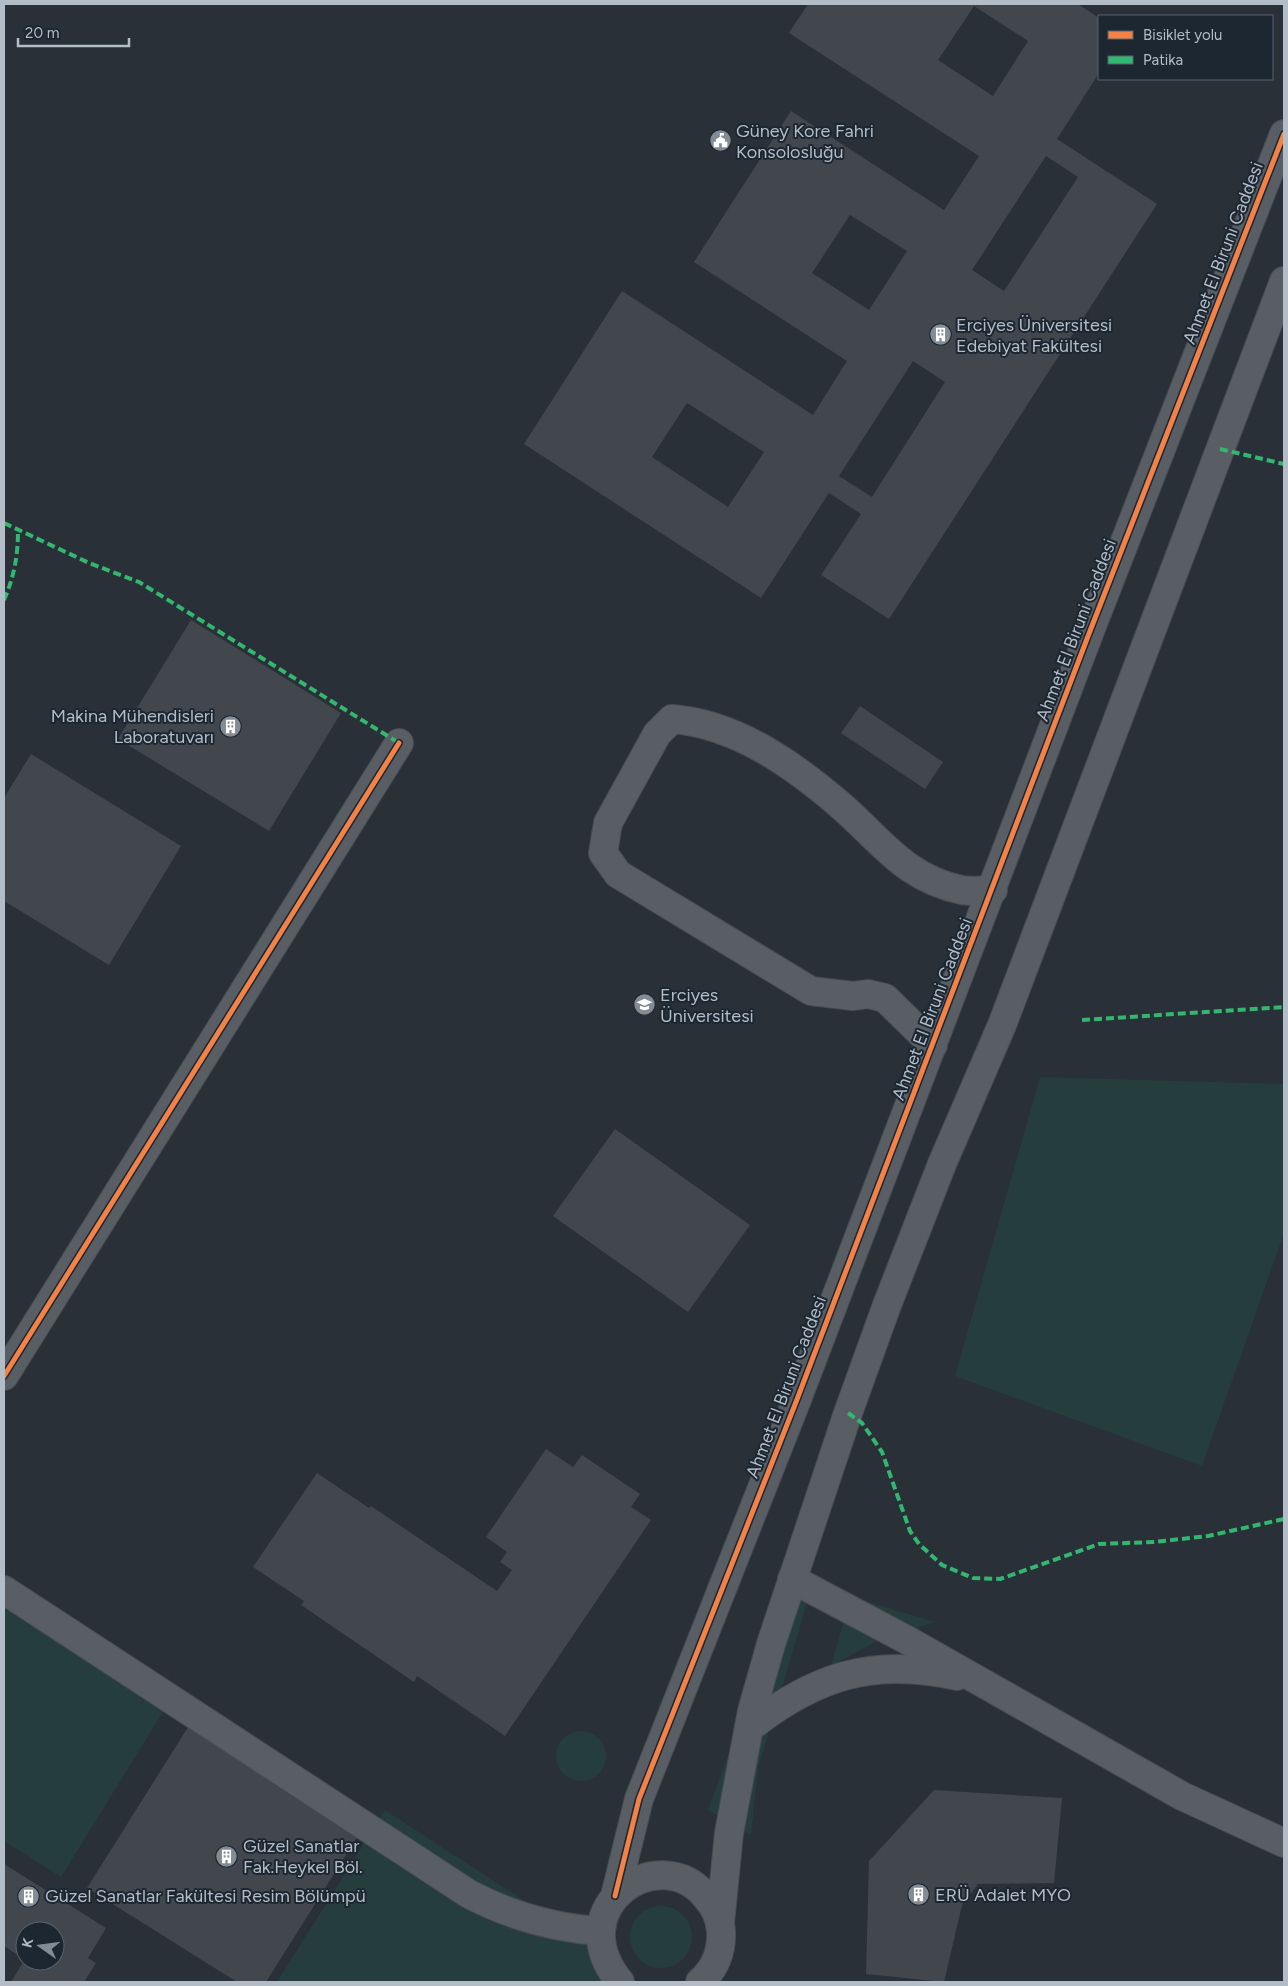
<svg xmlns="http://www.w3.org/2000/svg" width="1288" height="1986" font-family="Figtree,sans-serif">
	<rect width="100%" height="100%" fill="#293037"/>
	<g fill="#263d3e">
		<polygon points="1040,1077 1284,1084 1284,1233 1202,1466 955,1376"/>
		<polygon points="4,1593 172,1697 61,1877 4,1841"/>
		<polygon points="809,1596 758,1768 751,1835 708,1810 741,1720 787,1611"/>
		<polygon points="851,1597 935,1622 877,1641 831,1666"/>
		<circle cx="581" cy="1756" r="25"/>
		<polygon points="385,1810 623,1965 623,1982 277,1982"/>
		<circle cx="661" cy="1937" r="31"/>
	</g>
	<g fill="#41474d" fill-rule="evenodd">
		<path d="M808,4H1078L1099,18V73L1057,139L1157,204L889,619L821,575L861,514L829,493L761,598L524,444L622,291L813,415L847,361L694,262L791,111L944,210L979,156L789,33ZM974,6L1028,41L993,96L938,60ZM1046,156L1078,177L1004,291L972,270ZM850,215L907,251L869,310L812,273ZM913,361L945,382L872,497L839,476ZM687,403L764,452L728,507L652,457Z"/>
		<polygon points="191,620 341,713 269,831 118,739"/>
		<polygon points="860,706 943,762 925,789 841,733"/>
		<polygon points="31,754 181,846 109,965 4,901 4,798"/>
		<polygon points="615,1129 750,1225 688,1312 553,1216"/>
		<polygon points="546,1449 573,1467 582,1455 640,1494 631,1507 651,1520 505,1736 417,1676 414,1682 301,1605 304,1601 253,1567 317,1473 369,1508 371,1506 497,1591 512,1570 500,1562 507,1552 486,1537"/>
		<polygon points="195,1716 366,1823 266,1982 237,1982 87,1888"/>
		<polygon points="934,1790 1062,1798 1054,1883 978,1884 962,1905 944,1982 866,1974 869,1861"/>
		<polygon points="4,1864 106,1928 88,1958 96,1963 84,1982 11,1982 24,1961 55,1961 55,1931 25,1931 25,1960 4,1946"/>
	</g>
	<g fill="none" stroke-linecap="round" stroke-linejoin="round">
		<defs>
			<g id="minor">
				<path d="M933,1045L885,998L868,994L853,996L811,991L618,874L603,853L608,823L657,734L672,719C736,724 792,764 839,804C880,839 905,879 962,890C971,892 983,890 993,890"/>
				<polyline points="4,1376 399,743"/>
				<polyline points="792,1579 907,1640 1182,1796 1284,1843"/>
				<path d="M4,1590L469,1894C511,1916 553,1928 600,1931"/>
				<path d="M749,1728C815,1676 874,1657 957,1676"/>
				<polyline points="615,1896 639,1799 796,1402 1090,631 1284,134"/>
				<polyline points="720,1923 729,1833 752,1711 771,1644 848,1413 887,1305 942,1164 1002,1025 1284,281"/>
				<path d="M620,1982C559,1907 660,1839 706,1897C715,1907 720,1918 721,1931C722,1951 715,1969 700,1982"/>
			</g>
		</defs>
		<use href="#minor" stroke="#474c52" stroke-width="30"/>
		<use href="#minor" stroke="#595e65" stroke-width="28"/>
		<g stroke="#33b770" stroke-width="4" stroke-dasharray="8 4" stroke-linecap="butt">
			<polyline points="1220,449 1284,464"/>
			<polyline points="4,523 89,563 139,582 399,743"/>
			<path d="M4,600C14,577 18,556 18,530"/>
			<polyline points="1082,1020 1284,1007"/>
			<polyline points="848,1413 862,1423 882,1452 910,1531 919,1544 942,1565 973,1578 1000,1579 1099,1544 1154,1542 1208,1536 1284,1519"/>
		</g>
		<defs>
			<g id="cycleway">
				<polyline points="4,1376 399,743"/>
				<polyline points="615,1896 639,1799 796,1402 1090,631 1284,134"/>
			</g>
		</defs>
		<use href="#cycleway" stroke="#1c2732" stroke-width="8"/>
		<use href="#cycleway" stroke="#f48246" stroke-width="5"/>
	</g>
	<defs>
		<symbol id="civic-disc" viewBox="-11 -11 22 22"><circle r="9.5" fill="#838c95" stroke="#1c2732"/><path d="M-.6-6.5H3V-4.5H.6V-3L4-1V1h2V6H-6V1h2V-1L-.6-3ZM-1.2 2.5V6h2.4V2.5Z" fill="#fff"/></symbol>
		<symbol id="building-disc" viewBox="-11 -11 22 22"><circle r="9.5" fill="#838c95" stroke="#1c2732"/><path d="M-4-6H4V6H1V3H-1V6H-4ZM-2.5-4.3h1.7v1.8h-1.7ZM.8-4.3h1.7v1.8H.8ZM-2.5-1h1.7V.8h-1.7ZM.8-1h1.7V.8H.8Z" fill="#fff"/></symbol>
		<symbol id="university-disc" viewBox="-11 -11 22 22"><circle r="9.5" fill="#838c95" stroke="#1c2732"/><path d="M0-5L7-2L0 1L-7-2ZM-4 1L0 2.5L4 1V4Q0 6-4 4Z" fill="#fff"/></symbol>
	</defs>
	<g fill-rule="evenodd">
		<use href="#civic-disc" x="708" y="128" width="25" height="25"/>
		<use href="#building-disc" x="928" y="322" width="25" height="25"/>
		<use href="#building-disc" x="218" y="714" width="25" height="25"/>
		<use href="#university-disc" x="632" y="992" width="25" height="25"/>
		<use href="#building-disc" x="214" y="1844" width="25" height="25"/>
		<use href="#building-disc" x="906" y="1882" width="25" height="25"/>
		<use href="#building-disc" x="16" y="1884" width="25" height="25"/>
	</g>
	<g text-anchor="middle" stroke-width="4" stroke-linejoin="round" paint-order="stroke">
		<g font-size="18" fill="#b3bdc8" stroke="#1c2732" text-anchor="start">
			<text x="736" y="137">Güney Kore Fahri<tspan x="736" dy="21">Konsolosluğu</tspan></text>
			<text x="956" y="331">Erciyes Üniversitesi<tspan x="956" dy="21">Edebiyat Fakültesi</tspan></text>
			<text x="214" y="722" text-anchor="end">Makina Mühendisleri<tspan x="214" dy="21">Laboratuvarı</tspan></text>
			<text x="660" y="1001">Erciyes<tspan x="660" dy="21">Üniversitesi</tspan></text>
			<text x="243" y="1852">Güzel Sanatlar<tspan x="243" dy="21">Fak.Heykel Böl.</tspan></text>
			<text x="935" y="1901">ERÜ Adalet MYO</text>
			<text x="45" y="1902">Güzel Sanatlar Fakültesi Resim Bölümpü</text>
		</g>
		<g font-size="18" fill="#b3bdc8" stroke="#1c2732">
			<text transform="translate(1223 253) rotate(-69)" y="6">Ahmet El Biruni Caddesi</text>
			<text transform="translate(1076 630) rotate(-69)" y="6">Ahmet El Biruni Caddesi</text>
			<text transform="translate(932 1009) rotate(-69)" y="6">Ahmet El Biruni Caddesi</text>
			<text transform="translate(786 1387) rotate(-69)" y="6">Ahmet El Biruni Caddesi</text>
		</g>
	</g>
	<rect width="1288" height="1986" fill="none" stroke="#b3bdc8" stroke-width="10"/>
	<rect x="1098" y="15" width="175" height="65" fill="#1c2732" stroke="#58636e"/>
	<rect x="1108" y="31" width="25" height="8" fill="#f48246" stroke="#58636e"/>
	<text x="1143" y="40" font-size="15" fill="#b3bdc8">Bisiklet yolu</text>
	<rect x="1108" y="56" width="25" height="8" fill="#33b770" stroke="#58636e"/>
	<text x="1143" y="65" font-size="15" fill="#b3bdc8">Patika</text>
	<g transform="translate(40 1946) rotate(284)"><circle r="24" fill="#1c2732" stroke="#58636e"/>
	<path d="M0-4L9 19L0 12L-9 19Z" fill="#838c95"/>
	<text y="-8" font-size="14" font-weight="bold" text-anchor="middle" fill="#b3bdc8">K</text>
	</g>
	<path d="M18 38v8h111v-8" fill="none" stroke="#b3bdc8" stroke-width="2.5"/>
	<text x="25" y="38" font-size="15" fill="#b3bdc8" stroke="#1c2732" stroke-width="4" paint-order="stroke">20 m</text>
</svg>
